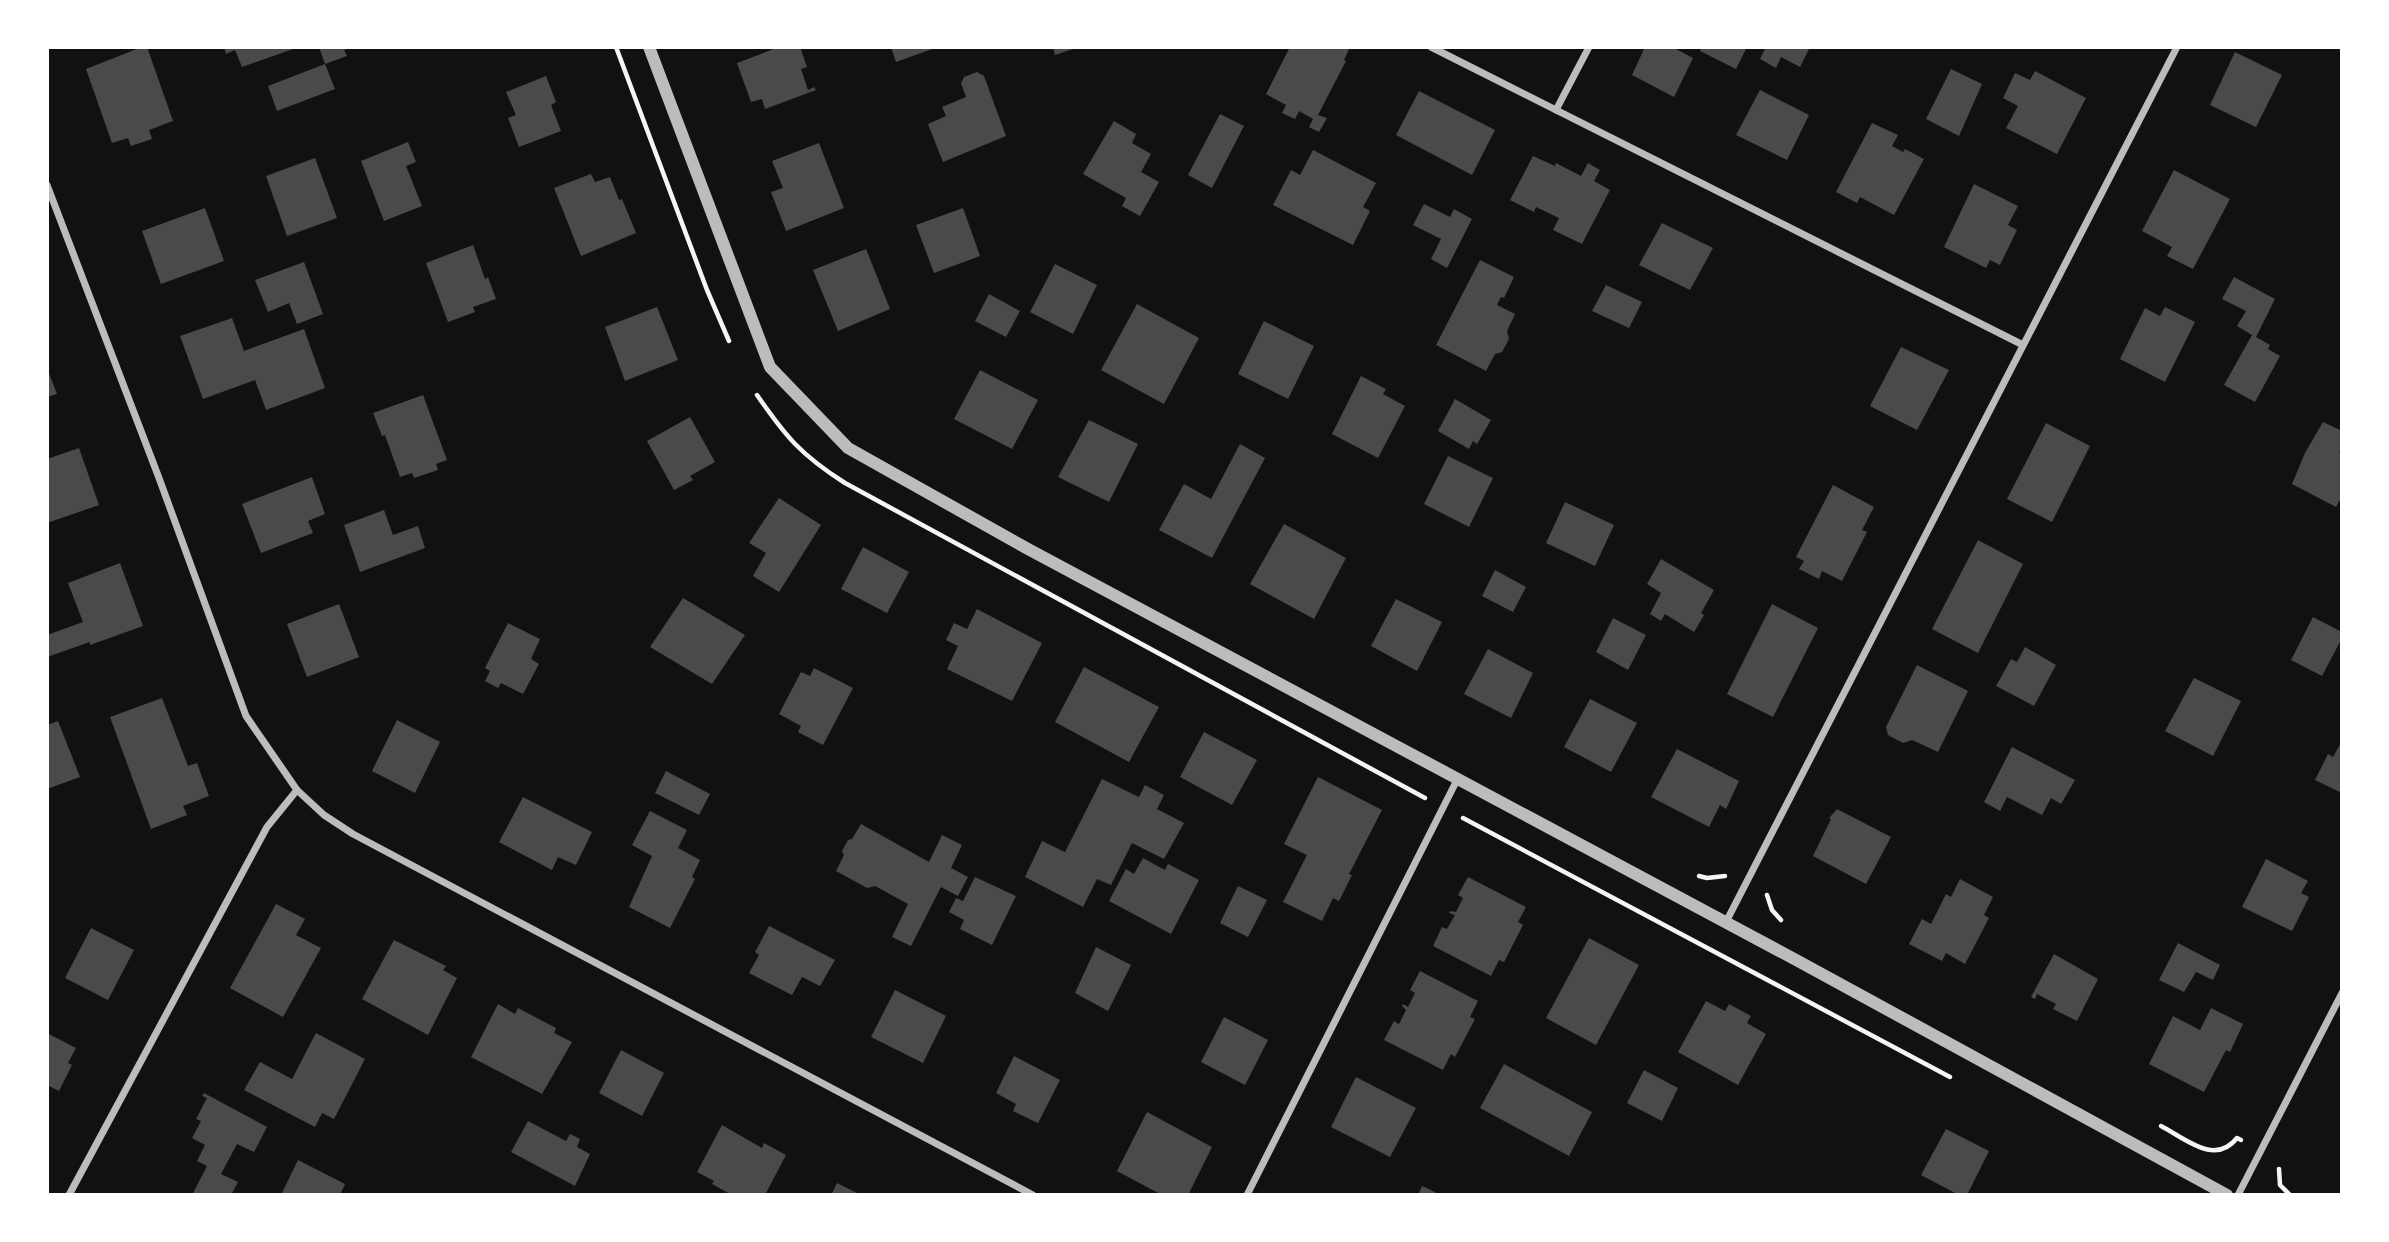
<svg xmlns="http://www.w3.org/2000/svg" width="2389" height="1242" font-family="'Times New Roman',serif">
	<rect width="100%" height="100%" fill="#111"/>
	<g fill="#4a4a4a">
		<polygon points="142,47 147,47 173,121 149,130 152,139 131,146 128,138 112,143 86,69"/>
		<polygon points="224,47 296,47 296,48 242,67 235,50 226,54"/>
		<polygon points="319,47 351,47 351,48 344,50 347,56 325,64"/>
		<polygon points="779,47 800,47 807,67 801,69 808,90 814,87 816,90 765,109 762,99 751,102 737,63"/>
		<polygon points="891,47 935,47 935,48 896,62"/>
		<polygon points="1053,47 1076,47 1076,48 1055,55"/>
		<polygon points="1290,47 1350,47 1344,60 1346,61 1318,115 1327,118 1319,132 1309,127 1313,119 1299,111 1295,119 1282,113 1286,105 1266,94"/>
		<polygon points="1645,47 1672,47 1693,58 1674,97 1632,75"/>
		<polygon points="1702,47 1747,47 1736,69 1700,51"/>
		<polygon points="1766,47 1810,47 1800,67 1781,57 1776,68 1760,59"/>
		<polygon points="2235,52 2282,75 2256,127 2210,105"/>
		<polygon points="325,64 335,89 277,111 268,86"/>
		<polygon points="1951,69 1982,84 1959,136 1926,119"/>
		<polygon points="2035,71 2086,98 2057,154 2006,128 2018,106 2003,98 2015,73 2030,80"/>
		<polygon points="977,72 984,76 1006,136 943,162 928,124 946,116 942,107 966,97 961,83 964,77"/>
		<polygon points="546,76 556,102 551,105 561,131 519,147 508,118 516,115 506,92"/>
		<polygon points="1760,90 1809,115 1787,160 1736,135"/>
		<polygon points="1419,91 1495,130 1472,175 1396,135"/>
		<polygon points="1220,114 1244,126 1212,188 1188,175"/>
		<polygon points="1114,121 1136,134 1132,143 1151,154 1141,172 1159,182 1140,216 1122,206 1126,198 1083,174"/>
		<polygon points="1872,123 1898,135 1892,146 1903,152 1905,149 1924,159 1894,215 1860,197 1857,203 1836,192"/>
		<polygon points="408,142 416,162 406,166 422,206 384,221 361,161"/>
		<polygon points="819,143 844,208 786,231 771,192 783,188 772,161"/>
		<polygon points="1313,150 1376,183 1363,207 1370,211 1353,245 1273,205 1291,170 1300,175"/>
		<polygon points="1533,156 1555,166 1556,163 1581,176 1588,163 1600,170 1594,181 1610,190 1582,244 1553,230 1559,218 1536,207 1534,212 1510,200"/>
		<polygon points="315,158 337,218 287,236 266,176"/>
		<polygon points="2174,170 2230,199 2193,269 2167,256 2172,247 2142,231"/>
		<polygon points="591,174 595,182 610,177 619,200 622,199 636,233 581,256 554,188"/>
		<polygon points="1974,184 2018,206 2008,225 2017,230 2000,265 1990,260 1986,268 1944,247"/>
		<polygon points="1424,204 1450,217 1454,209 1472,219 1447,268 1431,259 1441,239 1413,225"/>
		<polygon points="205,208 224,261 161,284 142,231"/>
		<polygon points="963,208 980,256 934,273 916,225"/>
		<polygon points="1662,223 1713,248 1690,290 1639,265"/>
		<polygon points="473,245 485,279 488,277 496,299 473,307 475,312 448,322 426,263"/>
		<polygon points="866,249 890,309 838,331 813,270"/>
		<polygon points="1480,260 1514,277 1504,298 1501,297 1497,305 1515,314 1507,331 1509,339 1502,352 1495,354 1486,371 1436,345"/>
		<polygon points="304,262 323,314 297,324 289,303 268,312 255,280"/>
		<polygon points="1055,264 1097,285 1073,334 1030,312"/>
		<polygon points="2234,277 2275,299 2256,337 2270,345 2268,349 2280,356 2255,402 2224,385 2252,335 2237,326 2246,311 2222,299"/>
		<polygon points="1606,285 1642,302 1629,328 1592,311"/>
		<polygon points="989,294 1020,311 1006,337 975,321"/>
		<polygon points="1137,304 1199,338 1164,404 1101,370"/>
		<polygon points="657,307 678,360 625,381 605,327"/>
		<polygon points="2165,307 2195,322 2165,382 2120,359 2145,308 2160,316"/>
		<polygon points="232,318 244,351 304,329 325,388 266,410 255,380 203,399 180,336"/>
		<polygon points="1264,321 1314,346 1288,399 1238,374"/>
		<polygon points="1901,347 1949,370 1917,430 1870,406"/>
		<polygon points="47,368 57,394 47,397"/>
		<polygon points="980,370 1038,400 1012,449 954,419"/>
		<polygon points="1361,376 1386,389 1383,394 1405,406 1378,458 1332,434"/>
		<polygon points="423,395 447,460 436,464 438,470 414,478 412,473 400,477 385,435 382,436 373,413"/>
		<polygon points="1455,399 1491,420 1477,444 1473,441 1469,449 1438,431"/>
		<polygon points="690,417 715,462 690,476 693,480 674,490 647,441"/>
		<polygon points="1089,420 1138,444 1109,502 1058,477"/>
		<polygon points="2323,422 2342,431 2342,447 2339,452 2342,453 2342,496 2336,507 2292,484 2305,453"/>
		<polygon points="2046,423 2090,446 2052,522 2007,499"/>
		<polygon points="1240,444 1265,458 1212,558 1159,530 1184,484 1211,499"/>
		<polygon points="79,448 99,505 47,523 47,459"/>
		<polygon points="1448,456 1493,478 1469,527 1424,504"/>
		<polygon points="312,477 325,514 308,521 313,533 261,553 242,504"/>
		<polygon points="1833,485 1874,507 1862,530 1867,532 1842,581 1822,571 1819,579 1799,569 1804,561 1796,557"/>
		<polygon points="779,498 821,525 779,592 753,576 766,553 749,543"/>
		<polygon points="1565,502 1614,525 1595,566 1546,543"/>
		<polygon points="384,510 393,535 418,526 425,548 360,572 344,525"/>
		<polygon points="1284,524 1346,558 1314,619 1250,584"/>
		<polygon points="1978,540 2023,564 1978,653 1932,629"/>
		<polygon points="863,547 909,572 887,613 841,589"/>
		<polygon points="1661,559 1714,590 1701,613 1704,615 1694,632 1665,614 1661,621 1650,614 1661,593 1647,584"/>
		<polygon points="120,563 143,626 90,645 90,642 47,657 47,635 83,622 68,583"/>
		<polygon points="1495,570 1526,587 1513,612 1482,596"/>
		<polygon points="683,598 745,635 712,684 650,647"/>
		<polygon points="1396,599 1442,622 1417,671 1371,646"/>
		<polygon points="339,604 359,657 307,677 287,624"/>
		<polygon points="1772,604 1818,628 1773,717 1727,694"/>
		<polygon points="977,609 1042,643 1012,701 947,669 958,646 946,640 954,623 967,629"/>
		<polygon points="2313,617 2342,632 2342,638 2322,676 2291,660"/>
		<polygon points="1613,618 1646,635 1628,670 1596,652"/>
		<polygon points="508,623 540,639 531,659 539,664 523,694 501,683 498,688 485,681 490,671 485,668"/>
		<polygon points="2025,647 2056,665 2034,706 1996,686 2011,659 2017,662"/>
		<polygon points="1488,649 1533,673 1511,718 1464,694"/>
		<polygon points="1917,665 1968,691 1938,752 1912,740 1903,743 1888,735 1886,727"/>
		<polygon points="1084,667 1159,707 1129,762 1055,722"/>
		<polygon points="814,668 853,688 823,745 798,732 801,726 779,714 801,672 810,676"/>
		<polygon points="2194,678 2241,701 2213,756 2165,731"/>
		<polygon points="162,698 188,766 197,763 209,796 183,806 187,815 151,829 110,717"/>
		<polygon points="1590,699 1637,723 1611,772 1564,747"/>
		<polygon points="397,720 440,742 415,793 372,771"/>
		<polygon points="58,721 80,777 47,789 47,725"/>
		<polygon points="1204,732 1257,760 1232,805 1180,777"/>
		<polygon points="2342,741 2342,793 2315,780 2328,754 2333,757"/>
		<polygon points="2012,747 2075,780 2061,804 2051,798 2042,815 2007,797 2000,811 1984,802"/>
		<polygon points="1677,749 1739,781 1726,809 1720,805 1709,827 1651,797"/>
		<polygon points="666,771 710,794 699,815 655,793"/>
		<polygon points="1318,777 1382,810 1349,874 1352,875 1339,901 1333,898 1322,921 1283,902 1307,855 1284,844"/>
		<polygon points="1102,779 1139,797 1145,785 1164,795 1157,809 1184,823 1164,859 1132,843 1111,885 1097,879 1083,907 1025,877 1042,841 1065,852"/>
		<polygon points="523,797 592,832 576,865 558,857 552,870 499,842"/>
		<polygon points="1837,809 1891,837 1866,884 1813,856 1831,819 1829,818"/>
		<polygon points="650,811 687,830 678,848 700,860 692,877 695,879 670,928 629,907 652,856 632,845"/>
		<polygon points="861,824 929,862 942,835 962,845 951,868 968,877 958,896 941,887 911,946 892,937 908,904 875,886 867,888 836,871 844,855 842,851 848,840 852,839"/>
		<polygon points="1143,858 1165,870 1168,864 1199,880 1171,934 1109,901 1126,869 1134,874"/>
		<polygon points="2266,859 2308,881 2301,893 2309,897 2292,931 2242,907"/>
		<polygon points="975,877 1016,896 992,945 960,929 964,920 949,912 956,898 963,901"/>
		<polygon points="1468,877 1526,907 1518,922 1523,925 1504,962 1499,960 1491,976 1433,946 1442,927 1447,929 1455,915 1449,913 1450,911 1456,912 1463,898 1458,895"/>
		<polygon points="1960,879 1993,897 1984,915 1989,918 1965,964 1946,953 1942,961 1909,944 1922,919 1931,924 1946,894 1951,897"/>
		<polygon points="1238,886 1267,900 1248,937 1220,923"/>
		<polygon points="276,904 305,919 296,935 321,948 283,1017 230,988"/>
		<polygon points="769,926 835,960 820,986 802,977 792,995 749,973 759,955 755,952"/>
		<polygon points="91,928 134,950 108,1000 65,978"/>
		<polygon points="1589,938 1639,965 1596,1045 1546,1018"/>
		<polygon points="394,940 446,966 443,970 457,978 428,1035 362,999"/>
		<polygon points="2178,943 2220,965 2213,980 2196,972 2184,992 2159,980"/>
		<polygon points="1096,947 1131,965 1108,1011 1075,993"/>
		<polygon points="2054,954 2098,979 2077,1021 2053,1009 2056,1004 2037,994 2035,999 2031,997"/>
		<polygon points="1420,971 1478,1001 1470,1017 1475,1019 1455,1057 1451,1054 1443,1070 1384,1040 1394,1021 1399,1024 1406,1010 1402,1006 1403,1004 1408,1007 1415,993 1410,990"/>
		<polygon points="895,990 946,1016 923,1063 871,1037"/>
		<polygon points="1706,1001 1725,1011 1729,1004 1751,1016 1747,1023 1766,1034 1738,1085 1678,1052"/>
		<polygon points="498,1004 515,1014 518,1008 556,1028 554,1033 572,1042 542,1094 471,1057"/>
		<polygon points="2211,1008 2243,1024 2230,1052 2226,1050 2204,1092 2149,1064 2173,1016 2200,1030"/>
		<polygon points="1224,1017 1268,1040 1245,1085 1201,1062"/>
		<polygon points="47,1033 76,1048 68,1063 72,1065 59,1091 47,1085"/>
		<polygon points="316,1033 365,1059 334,1119 322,1113 315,1127 244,1090 260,1062 292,1079"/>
		<polygon points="621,1050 664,1073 642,1116 599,1093"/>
		<polygon points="1014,1056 1060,1080 1038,1123 1013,1111 1016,1104 996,1093"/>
		<polygon points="1504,1064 1592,1112 1569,1156 1480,1108"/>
		<polygon points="1644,1070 1678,1088 1662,1121 1627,1103"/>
		<polygon points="1356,1077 1416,1108 1390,1157 1331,1127"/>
		<polygon points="204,1093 267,1127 254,1152 237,1144 221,1174 238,1182 231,1195 192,1195 207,1166 197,1161 205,1145 192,1138 201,1121 196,1119 207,1098 202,1096"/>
		<polygon points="1147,1112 1212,1147 1188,1195 1162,1195 1117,1171"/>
		<polygon points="528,1121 566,1141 570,1134 580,1139 577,1147 590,1154 575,1186 511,1152"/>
		<polygon points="722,1125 762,1148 764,1143 786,1155 765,1195 732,1195 712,1184 714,1181 697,1172"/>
		<polygon points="1946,1129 1989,1151 1967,1195 1959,1195 1921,1175"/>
		<polygon points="298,1160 345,1184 340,1195 281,1195"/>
		<polygon points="837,1183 861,1195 831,1195"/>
		<polygon points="1422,1186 1427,1188 1440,1195 1418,1195"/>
	</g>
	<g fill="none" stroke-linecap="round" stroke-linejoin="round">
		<g stroke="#f5f5f5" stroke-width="4.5">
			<polyline points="616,47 707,290 729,341"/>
			<path d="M757,395C786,437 801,455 845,483L1425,798"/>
			<polyline points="1463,818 1950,1077"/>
			<polyline points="1699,876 1707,878 1725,876"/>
			<polyline points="1767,895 1772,910 1781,920"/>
			<path d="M2161,1126C2186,1139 2215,1166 2237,1138L2241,1140"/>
			<polyline points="2279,1169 2280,1185 2290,1195"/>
		</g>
		<g stroke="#bcbcbc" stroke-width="7">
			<polyline points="1431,47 2023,345"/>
			<polyline points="1556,110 1589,47"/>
			<polyline points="47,185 159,478 246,716 297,790 324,815 353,834 1033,1195"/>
			<polyline points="1726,922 2177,47"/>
			<polyline points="69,1195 267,827 297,790"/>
			<polyline points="1247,1195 1457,780"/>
			<polyline points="2238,1195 2342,993"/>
		</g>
		<polyline stroke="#bcbcbc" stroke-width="12" points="649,47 770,367 848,448 1028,549 1798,961 2227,1195"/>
	</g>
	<rect width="2389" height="1242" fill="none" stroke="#ffffff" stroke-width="98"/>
</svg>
